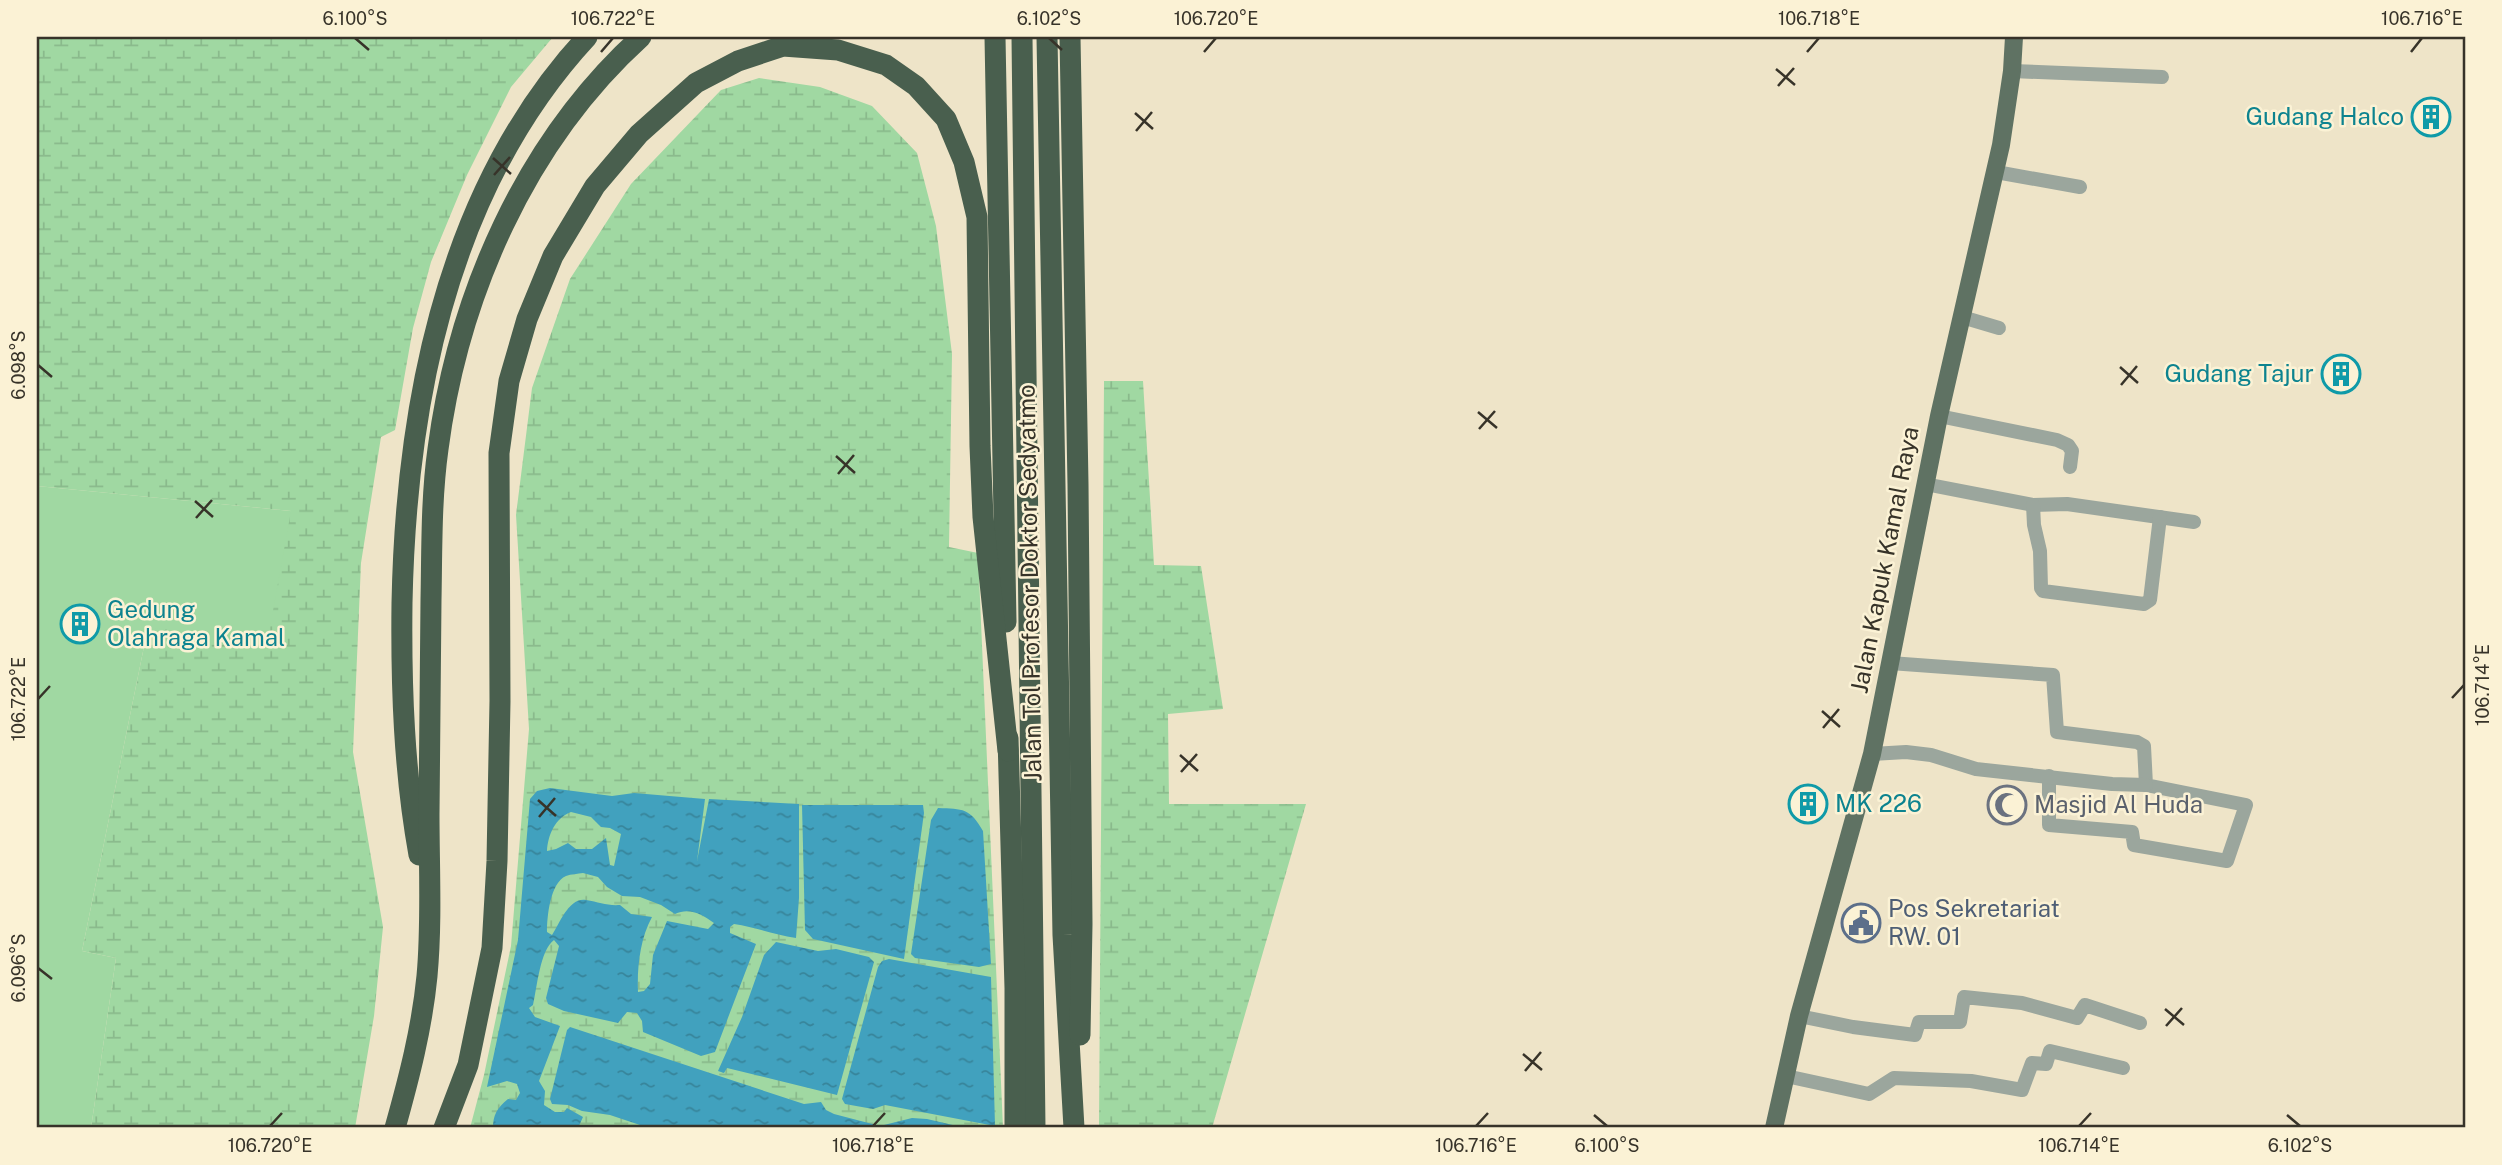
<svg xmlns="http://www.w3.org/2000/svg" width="2502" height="1165" font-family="'Public Sans',sans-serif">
	<defs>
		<pattern id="wetland-marsh" width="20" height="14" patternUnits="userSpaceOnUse" patternTransform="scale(1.75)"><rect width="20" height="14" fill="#a0d8a2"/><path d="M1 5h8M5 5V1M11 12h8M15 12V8" fill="none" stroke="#8aba8c"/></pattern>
		<pattern id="water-ripples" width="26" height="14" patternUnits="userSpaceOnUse" patternTransform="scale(1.75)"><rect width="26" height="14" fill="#41a1be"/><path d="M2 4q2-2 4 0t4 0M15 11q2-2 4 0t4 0" fill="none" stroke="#37849a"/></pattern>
	</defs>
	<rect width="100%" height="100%" fill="#eee4c8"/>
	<g fill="url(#wetland-marsh)">
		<polygon points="37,37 553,37 511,87 467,175 431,262 413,328 395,430 381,437 361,563 353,752 383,927 374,1016 355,1128 91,1128 116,958 82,951 148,627 291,511 37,486"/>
		<polygon points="759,78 820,87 872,106 917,153 936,226 952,354 949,547 978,553 1003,1128 470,1128 484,1075 511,946 529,729 516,515 532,388 570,279 631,184 721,90"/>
		<polygon points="1104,381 1143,381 1154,565 1201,566 1223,709 1168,714 1169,804 1306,804 1212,1128 1099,1128"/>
	</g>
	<polygon fill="#a0d8a2" points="37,486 291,511 267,644 148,627 82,951 116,958 91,1128 37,1128"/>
	<g fill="url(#water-ripples)" fill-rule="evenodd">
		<path d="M550,788L612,796L634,793L705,799L697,861L709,799L799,804V898L796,938C774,935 755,927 734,924L730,927V933L756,944L715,1052L701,1056L643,1032L642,1021L637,1013L627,1012L618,1023L564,1011L548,1004L546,998L559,946L554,940C540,950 537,988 533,1005L529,1008L535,1017L560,1026L539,1081L545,1091L544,1105L555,1112H564L567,1108L583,1117L578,1128H493C493,1115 497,1108 508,1099L516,1100L520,1093L517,1084L507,1081L487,1087L518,940L530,799L537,791ZM571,812L591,817L601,827L610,828L621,834L614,866L610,865L606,838L592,849H576L568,843L556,849L547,851C548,835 555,818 571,812ZM583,873L598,877L607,887L622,896L640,897L661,905L675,914C689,907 702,914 714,923L708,929L667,921L653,955L650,984L644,991L638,992C637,967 640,939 652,917L631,914L620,905C607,906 599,902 586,900C569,897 560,923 552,935L547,932C547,917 550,883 566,876C571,874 578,874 583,873Z"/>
		<polygon points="802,805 923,805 924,813 904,959 813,939 805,930"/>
		<path d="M938,808C963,809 970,808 983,831L991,964L979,967L915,958L911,954L931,820Z"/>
		<polygon points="776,942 818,951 836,949 869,957 874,962 837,1095 727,1068 724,1073 718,1071 742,1017 764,955"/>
		<polygon points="889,959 991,977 995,1126 885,1105 873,1109 845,1104 842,1099 878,967 882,961"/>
		<polygon points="570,1027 804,1104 821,1102 826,1110 834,1114 880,1126 912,1118 927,1119 957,1126 957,1128 649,1128 610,1115 582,1111 568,1105 552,1104 550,1099 567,1030"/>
	</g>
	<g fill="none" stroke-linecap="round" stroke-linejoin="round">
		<g stroke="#9ba69d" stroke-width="14">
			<polyline points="2012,71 2162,77"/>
			<polyline points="1996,172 2080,187"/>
			<polyline points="1962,317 1999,328"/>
			<polyline points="1939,416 2057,440 2068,445 2072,451 2070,467"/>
			<polyline points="1925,484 2033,505 2067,504 2194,522"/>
			<polyline points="2033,505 2034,525 2040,551 2041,588 2043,591 2144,604 2150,600 2160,517"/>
			<polyline points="1890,663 2053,675 2057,732 2137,742 2144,746 2146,785 2246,805 2227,861 2134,845 2132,832 2049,825 2049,776"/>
			<polyline points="1872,754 1906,752 1931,755 1976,769 2112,784 2146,785"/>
			<polyline points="1799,1016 1853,1027 1915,1035 1919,1022 1960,1022 1964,997 2022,1003 2077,1018 2085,1005 2140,1023"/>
			<polyline points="1786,1076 1869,1094 1894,1078 1971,1081 2022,1090 2032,1063 2046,1064 2050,1051 2123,1068"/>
		</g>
		<polyline stroke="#5f7263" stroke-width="18" points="1774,1128 1799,1016 1872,754 1939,416 2001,145 2012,71 2014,37"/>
		<g stroke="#495f4e" stroke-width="21">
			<polyline points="995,37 1006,622"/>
			<polyline points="1022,37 1035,1128"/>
			<polyline points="1047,37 1063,935 1074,1128"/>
			<polyline points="1070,37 1078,484 1082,924 1080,1035"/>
			<polyline points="1008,738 1015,988 1015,1128"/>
			<path d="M419,855C404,771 401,688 402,603C406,403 447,188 587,37"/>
			<path d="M395,1128C409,1078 422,1028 427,976C432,922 429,867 429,814C429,742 430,671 431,600C432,550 431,499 438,449C458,296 525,142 641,37"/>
			<polyline points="444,1128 468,1065 492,948 497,861 500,701 499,453 509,381 527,319 553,256 595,186 639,134 696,83 738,61 783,46 838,50 886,65 916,86 946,119 964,162 977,217 980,446 983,517 1008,751"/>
		</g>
	</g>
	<path fill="none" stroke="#373329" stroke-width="2.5" d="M355,38L369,50M1049,38L1062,50M601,52L613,38M1204,52L1216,38M1807,52L1819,38M2411,52L2422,38M1776,69L1795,85M1778,86L1794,68M1135,113L1153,129M1136,131L1152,112M493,158L511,174M494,175L510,157M38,365L52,377M2120,367L2138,383M2121,385L2137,366M1478,412L1497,428M1479,429L1495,411M836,456L855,473M838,474L854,455M195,501L213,517M196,518L212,500M2452,698L2464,685M38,699L50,686M1822,711L1840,727M1823,728L1839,709M1180,755L1198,771M1181,772L1197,754M538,800L556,816M539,817L555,798M38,968L52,979M2165,1009L2184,1025M2166,1026L2182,1008M1523,1054L1542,1070M1525,1071L1541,1052M1594,1115L1607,1126M2287,1115L2300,1126M270,1126L282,1113M873,1126L885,1113M1476,1126L1488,1113M2079,1126L2091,1113"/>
	<defs>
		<symbol id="building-ring" viewBox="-11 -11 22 22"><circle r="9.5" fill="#fbf2d5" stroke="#0f9aa8" stroke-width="1.5"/><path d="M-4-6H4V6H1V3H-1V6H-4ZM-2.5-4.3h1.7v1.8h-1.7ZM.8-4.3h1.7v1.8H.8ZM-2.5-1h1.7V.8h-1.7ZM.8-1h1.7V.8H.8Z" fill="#0f9aa8"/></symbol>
		<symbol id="mosque-ring" viewBox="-11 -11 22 22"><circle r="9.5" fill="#fbf2d5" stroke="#6b7280" stroke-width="1.5"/><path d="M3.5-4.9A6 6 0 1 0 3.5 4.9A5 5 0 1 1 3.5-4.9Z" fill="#6b7280"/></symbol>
		<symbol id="civic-ring" viewBox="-11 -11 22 22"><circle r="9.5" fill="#fbf2d5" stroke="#5c6f8a" stroke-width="1.5"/><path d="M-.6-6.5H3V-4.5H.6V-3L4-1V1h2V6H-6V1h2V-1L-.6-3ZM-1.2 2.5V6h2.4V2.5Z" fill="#5c6f8a"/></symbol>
	</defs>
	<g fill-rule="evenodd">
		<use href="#building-ring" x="2409" y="95" width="44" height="44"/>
		<use href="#building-ring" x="2319" y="352" width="44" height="44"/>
		<use href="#building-ring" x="58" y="602" width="44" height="44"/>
		<use href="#building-ring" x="1786" y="782" width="44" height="44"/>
		<use href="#mosque-ring" x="1985" y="783" width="44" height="44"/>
		<use href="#civic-ring" x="1839" y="901" width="44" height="44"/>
	</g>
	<g text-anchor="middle" stroke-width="5" stroke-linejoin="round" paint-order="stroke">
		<g font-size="24" fill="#0d838f" stroke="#fbf2d5" text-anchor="end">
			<text x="2404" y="125">Gudang Halco</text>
			<text x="2314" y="382">Gudang Tajur</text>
			<text x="107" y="618" text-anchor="start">Gedung<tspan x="107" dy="28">Olahraga Kamal</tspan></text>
			<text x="1835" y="812" text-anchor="start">MK 226</text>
		</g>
		<g font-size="24" fill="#373329" stroke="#fbf2d5">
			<text transform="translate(1885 560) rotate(-79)" y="8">Jalan Kapuk Kamal Raya</text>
			<text transform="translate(1030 583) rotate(-91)" y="8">Jalan Tol Profesor Doktor Sedyatmo</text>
		</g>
		<g font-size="24" fill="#5b616d" stroke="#fbf2d5" text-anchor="start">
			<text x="2034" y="813">Masjid Al Huda</text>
		</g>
		<g font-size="24" fill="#4e5e75" stroke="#fbf2d5" text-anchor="start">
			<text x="1888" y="917">Pos Sekretariat<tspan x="1888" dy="28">RW. 01</tspan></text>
		</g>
	</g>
	<rect width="2502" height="1165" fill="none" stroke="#fbf2d5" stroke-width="77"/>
	<rect x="38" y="38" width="2426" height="1088" fill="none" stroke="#373329" stroke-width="2.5"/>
	<g font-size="18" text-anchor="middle" fill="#373329">
		<text x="355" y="25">6.100°S</text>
		<text x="613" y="25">106.722°E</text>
		<text x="1049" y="25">6.102°S</text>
		<text x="1216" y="25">106.720°E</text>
		<text x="1819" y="25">106.718°E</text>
		<text x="2422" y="25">106.716°E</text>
		<text transform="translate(19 365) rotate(-90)" y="6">6.098°S</text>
		<text transform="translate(2483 685) rotate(-90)" y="6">106.714°E</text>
		<text transform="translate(19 699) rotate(-90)" y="6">106.722°E</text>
		<text transform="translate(19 968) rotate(-90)" y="6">6.096°S</text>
		<text x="270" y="1152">106.720°E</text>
		<text x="873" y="1152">106.718°E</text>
		<text x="1476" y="1152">106.716°E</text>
		<text x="1607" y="1152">6.100°S</text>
		<text x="2079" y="1152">106.714°E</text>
		<text x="2300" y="1152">6.102°S</text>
	</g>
</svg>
